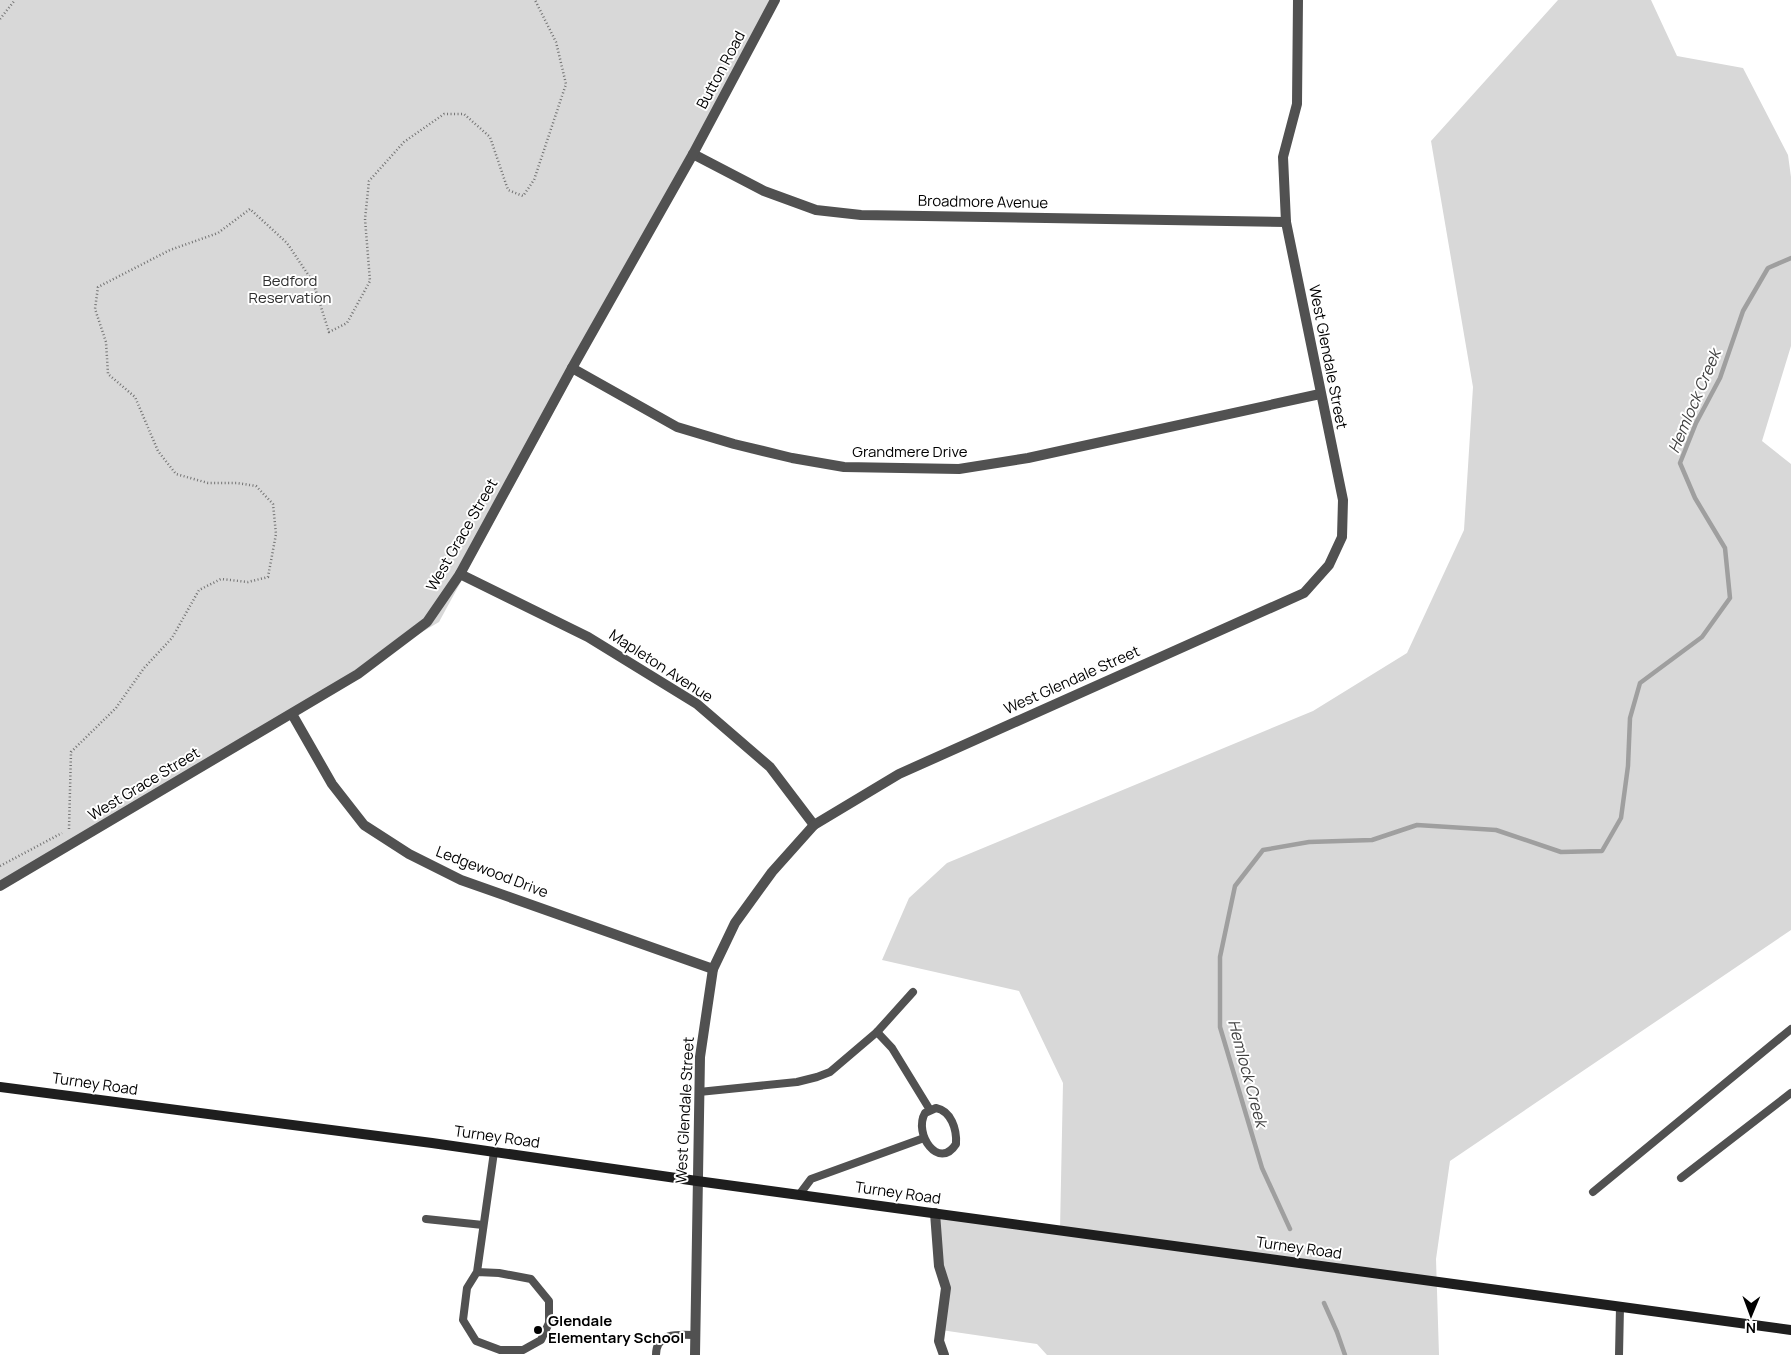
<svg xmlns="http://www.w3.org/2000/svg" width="1791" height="1355" font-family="Manrope,sans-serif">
	<rect width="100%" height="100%" fill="#fff"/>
	<g fill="#d8d8d8">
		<polygon points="0,0 778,0 439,622 0,881"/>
		<polygon points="1558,0 1651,0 1677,56 1743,68 1788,155 1791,177 1791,346 1762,441 1791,464 1791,930 1450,1161 1436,1259 1439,1355 1047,1355 1037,1344 941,1330 946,1288 935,1213 1060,1230 1063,1083 1019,991 882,960 909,898 947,863 1313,711 1407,653 1464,530 1473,387 1431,141"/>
	</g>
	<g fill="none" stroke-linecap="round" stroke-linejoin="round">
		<g stroke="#9f9f9f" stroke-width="4.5">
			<polyline points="1290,1229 1262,1168 1220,1027 1220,957 1235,886 1263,850 1309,842 1372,840 1417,825 1496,830 1561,852 1602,851 1621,818 1628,766 1630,718 1640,683 1702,637 1730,598 1725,548 1695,498 1680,463 1696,423 1720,378 1743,311 1768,268 1791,258"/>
			<polyline points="1324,1303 1337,1332 1345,1355"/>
		</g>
		<g stroke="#737373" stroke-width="2.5" stroke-dasharray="1 2.5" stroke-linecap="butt">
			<polyline points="0,19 15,0"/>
			<polyline points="69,829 71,752 116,708 144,668 172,638 199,590 221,579 248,582 268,577 276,534 273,504 256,486 237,483 208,483 176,474 158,451 135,397 108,374 106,342 95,309 98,287 170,250 218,233 250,209 287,243 313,282 329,332 347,323 370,281 365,219 369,181 404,142 444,114 464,114 490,137 508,190 523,196 534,180 566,84 556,42 535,0"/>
			<polyline points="0,866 62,833"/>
		</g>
		<g stroke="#515151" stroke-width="8">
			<polyline points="877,1032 892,1048 930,1110"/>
			<polyline points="699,1092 797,1082 817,1077 830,1072 877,1032 913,992"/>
			<path d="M936,1108C951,1111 957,1129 956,1144C939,1171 913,1134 925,1113Z"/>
			<polyline points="1681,1178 1791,1093"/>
			<polyline points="1593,1192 1791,1029"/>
			<polyline points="799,1195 811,1179 924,1138"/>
			<polyline points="426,1219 483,1225"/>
			<polyline points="477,1272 499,1273 531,1279 549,1301 549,1323 541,1340 523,1350 500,1350 476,1341 463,1320 467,1288 477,1272 494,1152"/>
			<path d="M656,1355C656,1333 677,1334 694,1335"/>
			<polyline points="1619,1355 1620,1307"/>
		</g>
		<g stroke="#515151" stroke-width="10">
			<polyline points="693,154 764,191 816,210 861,215 1286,222"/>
			<polyline points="572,368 677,427 734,444 792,458 844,467 959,469 1028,458 1320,394"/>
			<polyline points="460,574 588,637 697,704 770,767 814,825"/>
			<polyline points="292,714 332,784 364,825 409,854 461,880 713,969"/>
			<polyline points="0,886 358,674 427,622 460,574 572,368 693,154 775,0"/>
			<polyline points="935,1213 939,1266 946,1288 939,1341 944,1355"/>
			<polyline points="695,1355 700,1057 713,969 735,923 772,872 814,825 899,774 1304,593 1329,565 1342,537 1343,500 1286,222 1283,157 1297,104 1298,0"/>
		</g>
		<polyline stroke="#1e1e1e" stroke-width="10" points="0,1087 432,1143 697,1181 1791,1330"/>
	</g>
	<circle fill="#000" stroke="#fff" stroke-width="2" cx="538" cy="1330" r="5"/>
	<g text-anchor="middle" stroke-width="4" stroke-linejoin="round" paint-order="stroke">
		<g font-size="15" fill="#000" stroke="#fff">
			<text transform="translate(721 70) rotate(-62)" y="5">Button Road</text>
			<text transform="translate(983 202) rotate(1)" y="5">Broadmore Avenue</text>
			<text transform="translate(1328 357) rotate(79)" y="5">West Glendale Street</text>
			<text x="910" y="457">Grandmere Drive</text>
			<text transform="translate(462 535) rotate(-60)" y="5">West Grace Street</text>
			<text transform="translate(661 666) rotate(33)" y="5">Mapleton Avenue</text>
			<text transform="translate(1072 680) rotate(-24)" y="5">West Glendale Street</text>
			<text transform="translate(144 784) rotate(-31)" y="5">West Grace Street</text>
			<text transform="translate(492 872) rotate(21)" y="5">Ledgewood Drive</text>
			<text transform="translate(95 1084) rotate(8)" y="5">Turney Road</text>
			<text transform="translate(685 1110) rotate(-87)" y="5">West Glendale Street</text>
			<text transform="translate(497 1137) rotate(8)" y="5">Turney Road</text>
			<text transform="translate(898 1193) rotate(8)" y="5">Turney Road</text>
			<text transform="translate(1299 1248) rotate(8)" y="5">Turney Road</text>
		</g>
		<g font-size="15" fill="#2f2f2f" stroke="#fff">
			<text x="290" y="286">Bedford<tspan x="290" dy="17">Reservation</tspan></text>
		</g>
		<g font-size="15" font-weight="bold" fill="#000" stroke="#fff" text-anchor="start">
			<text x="548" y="1326">Glendale<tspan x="548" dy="17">Elementary School</tspan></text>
		</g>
		<g font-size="16" font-style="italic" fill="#404040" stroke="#fff">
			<text transform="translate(1694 401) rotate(-67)" y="6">Hemlock Creek</text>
			<text transform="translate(1248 1073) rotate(75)" y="6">Hemlock Creek</text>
		</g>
	</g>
	<g transform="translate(1751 1315) rotate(181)" stroke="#ffffff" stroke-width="4" paint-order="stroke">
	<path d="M0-4L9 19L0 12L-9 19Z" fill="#000000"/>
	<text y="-8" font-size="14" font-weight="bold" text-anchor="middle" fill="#000000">N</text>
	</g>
</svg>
